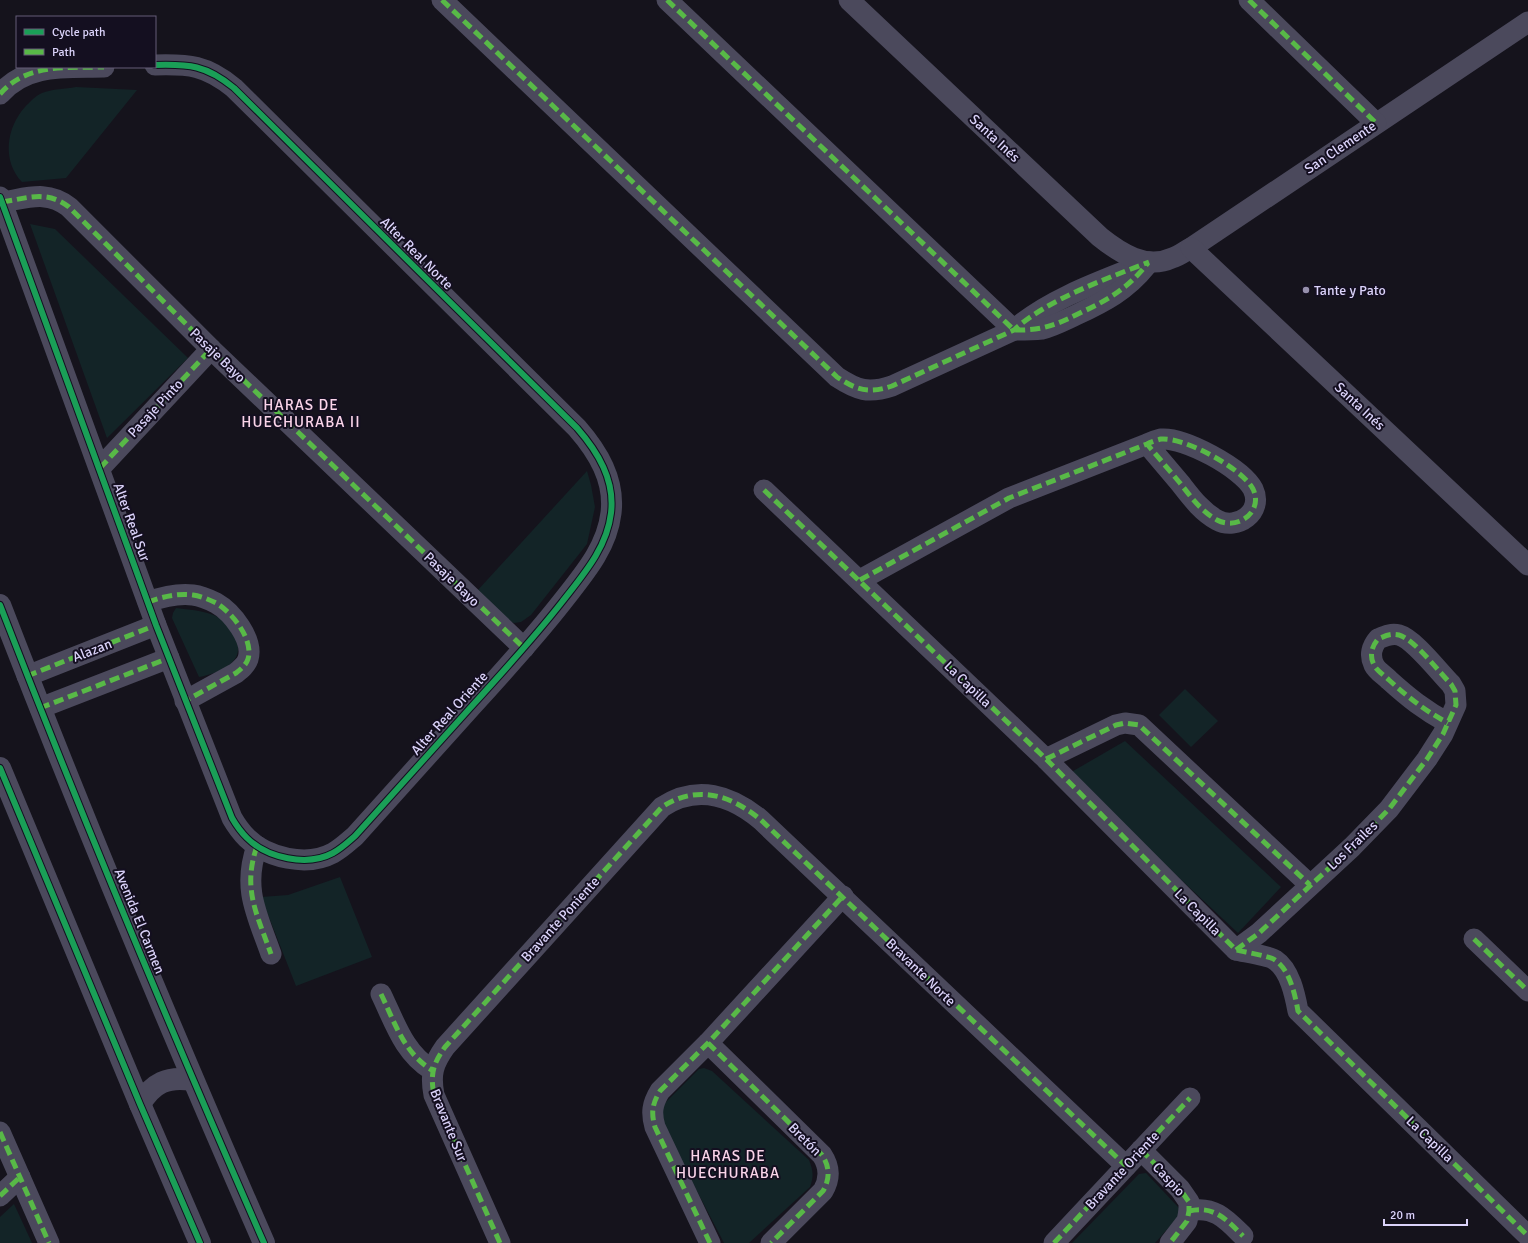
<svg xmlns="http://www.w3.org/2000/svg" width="1528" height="1243" font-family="Signika,sans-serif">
	<rect width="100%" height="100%" fill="#15131c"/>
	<g fill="#132427">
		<path d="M76,87L137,90L66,178L22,182C2,161 6,128 25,107C30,102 35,96 42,93C52,89 65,89 76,87Z"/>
		<polygon points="30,224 55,229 188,358 107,438"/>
		<polygon points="587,471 591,485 595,507 587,544 531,615 521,622 514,623 506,620 477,591"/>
		<path d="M176,608C191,610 212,611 224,621C227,624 230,630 233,634C250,660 221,673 199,677L172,618L173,613Z"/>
		<polygon points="1185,689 1218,721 1191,747 1159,715"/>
		<polygon points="1125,741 1281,887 1238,933 1068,774"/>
		<polygon points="340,877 372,957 296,986 261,897 288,895"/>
		<path d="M704,1068L712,1071L809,1160C813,1170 814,1176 810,1187L749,1243H724L663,1126L661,1109L665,1103L699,1069Z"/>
		<polygon points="1146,1173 1179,1208 1179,1216 1155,1243 1072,1243 1139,1174"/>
		<polygon points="14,1204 32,1243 0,1243 0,1217"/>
	</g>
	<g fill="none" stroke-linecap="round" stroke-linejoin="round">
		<g stroke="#4b495c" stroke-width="21">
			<path d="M442,0L837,377C857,390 868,394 892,386L1014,330C1048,299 1106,279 1149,262"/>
			<path d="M667,0L1014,330C1024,330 1033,330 1042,329C1054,326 1065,320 1076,315C1104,302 1127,290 1146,266"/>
			<path d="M849,0L1100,237C1120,253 1146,270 1172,258C1179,256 1185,251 1191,248L1528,22"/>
			<polyline points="1249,0 1376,123"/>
			<path d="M0,94C27,63 66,68 104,67"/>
			<path d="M0,197L156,625L232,818C236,825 241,832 247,838C267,858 307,867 333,853C342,848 348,842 355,836C394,793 432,750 471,707C502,673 533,639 562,602C583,575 607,548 611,513C615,480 598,452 577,428L234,88C206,65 189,64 155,65"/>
			<path d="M2,202C28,198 47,190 69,207L211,349L524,648"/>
			<polyline points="1191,248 1528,565"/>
			<polyline points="100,468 211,349"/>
			<path d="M764,490L1046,759L1236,950C1244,952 1270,956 1275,960C1290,970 1295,995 1298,1011L1528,1236"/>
			<path d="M860,580L1009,498L1147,444C1151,442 1157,440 1161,439C1184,437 1242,468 1253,489C1264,512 1237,531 1217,520C1201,511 1191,497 1180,483C1169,470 1158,457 1147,444"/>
			<path d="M148,602C162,597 177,593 193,595C201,596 210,600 216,603C232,612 254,640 248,659C246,665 241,669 236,673L185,701"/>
			<polyline points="27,676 156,625"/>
			<polyline points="40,708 169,658"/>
			<polyline points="1046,759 1116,725 1125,723 1139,725 1310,885"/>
			<path d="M257,846C242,889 257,914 271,954"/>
			<polyline points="1474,939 1528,991"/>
			<path d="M1236,950L1259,933L1352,847L1389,809L1427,759L1443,734L1456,705L1455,691L1451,684C1439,672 1414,639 1399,635C1391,633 1385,636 1378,639C1372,646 1369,655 1374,665C1377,671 1384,675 1389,680C1409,698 1424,710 1448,723"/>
			<path d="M381,994C395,1023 404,1053 432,1070"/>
			<path d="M708,1043L822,1155C830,1167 830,1179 823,1191L771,1243"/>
			<polyline points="0,1132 49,1243"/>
			<polyline points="1141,1150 1180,1189 1189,1202 1189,1211 1187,1221 1170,1243"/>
			<polyline points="0,1196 20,1177"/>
			<path d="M1189,1211C1214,1205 1227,1220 1243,1236"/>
			<path d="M500,1243L434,1095C430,1074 433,1064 445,1047L662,807C697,784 731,795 761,820L1126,1166"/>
			<path d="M710,1243L655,1127C651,1113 652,1104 660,1091L708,1043L843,896"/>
			<polyline points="1054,1243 1190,1098"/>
		</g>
		<g stroke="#4b495c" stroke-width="22">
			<path d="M0,605C83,820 172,1033 264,1243"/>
			<polyline points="0,768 140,1104 200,1243"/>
			<path d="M140,1104C153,1083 167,1076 192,1080"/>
		</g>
		<g stroke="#58b947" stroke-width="5" stroke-dasharray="10 5" stroke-linecap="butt">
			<path d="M442,0L837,377C857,390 868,394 892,386L1014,330C1048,299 1106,279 1149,262"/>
			<path d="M667,0L1014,330C1042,331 1058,324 1082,312C1110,299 1129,287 1148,263"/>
			<polyline points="1249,0 1376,123"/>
			<path d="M0,94C27,63 66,68 104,67"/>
			<path d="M2,202C28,198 47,190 69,207L211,349L524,648"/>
			<polyline points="100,468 211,349"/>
			<path d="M764,490L1046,759L1236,950C1244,952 1270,956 1275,960C1290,970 1295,995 1298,1011L1528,1236"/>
			<path d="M860,580L1009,498L1147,444C1151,442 1157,440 1161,439C1184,437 1242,468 1253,489C1264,512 1237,531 1217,520C1201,511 1191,497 1180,483C1169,470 1158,457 1147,444"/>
			<path d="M148,602C162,597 177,593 193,595C201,596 210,600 216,603C232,612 254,640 248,659C246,665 241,669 236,673L185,701"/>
			<polyline points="27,676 156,625"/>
			<polyline points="40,708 169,658"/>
			<polyline points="1046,759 1116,725 1125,723 1139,725 1310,885"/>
			<path d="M257,846C242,889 257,914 271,954"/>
			<polyline points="1474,939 1528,991"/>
			<path d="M1236,950L1259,933L1352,847L1389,809L1427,759L1443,734L1456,705L1455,691L1451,684C1439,672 1414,639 1399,635C1391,633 1385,636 1378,639C1372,646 1369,655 1374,665C1377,671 1384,675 1389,680C1409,698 1424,710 1448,723"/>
			<path d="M381,994C395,1023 404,1053 432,1070"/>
			<path d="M708,1043L822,1155C830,1167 830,1179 823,1191L771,1243"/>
			<polyline points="0,1132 49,1243"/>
			<polyline points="1141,1150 1180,1189 1189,1202 1189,1211 1187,1221 1170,1243"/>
			<polyline points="0,1196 20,1177"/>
			<path d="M1189,1211C1214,1205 1227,1220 1243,1236"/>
			<path d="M500,1243L434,1095C430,1074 433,1064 445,1047L662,807C697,784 731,795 761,820L1126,1166"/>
			<path d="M710,1243L655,1127C651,1113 652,1104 660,1091L708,1043L843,896"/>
			<polyline points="1054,1243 1190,1098"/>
		</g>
		<defs>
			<g id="cycleway">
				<path d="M0,197L156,625L232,818C236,825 241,832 247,838C267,858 307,867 333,853C342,848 348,842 355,836C394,793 432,750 471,707C502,673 533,639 562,602C583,575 607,548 611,513C615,480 598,452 577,428L234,88C206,65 189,64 155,65"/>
				<path d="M0,605C83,820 172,1033 264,1243"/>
				<polyline points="0,768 140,1104 200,1243"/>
			</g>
		</defs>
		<use href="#cycleway" stroke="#140f20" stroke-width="8"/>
		<use href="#cycleway" stroke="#1a9f57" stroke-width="6"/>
	</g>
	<circle fill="#9690ac" stroke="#140f20" stroke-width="1.5" cx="1306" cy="290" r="4"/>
	<g text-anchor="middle" stroke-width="4" stroke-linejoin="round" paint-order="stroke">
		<g font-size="14" fill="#dbd3fa" stroke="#140f20">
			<text transform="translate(995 138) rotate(43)" y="5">Santa Inés</text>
			<text transform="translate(1340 147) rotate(-34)" y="5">San Clemente</text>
			<text transform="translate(417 253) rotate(45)" y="5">Alter Real Norte</text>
			<text transform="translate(218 355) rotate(44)" y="5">Pasaje Bayo</text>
			<text transform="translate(1360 406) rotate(43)" y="5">Santa Inés</text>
			<text transform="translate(155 408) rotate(-47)" y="5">Pasaje Pinto</text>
			<text transform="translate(132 522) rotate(70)" y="5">Alter Real Sur</text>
			<text transform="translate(452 579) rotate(44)" y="5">Pasaje Bayo</text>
			<text transform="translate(92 650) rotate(-21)" y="5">Alazan</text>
			<text transform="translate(968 684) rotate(44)" y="5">La Capilla</text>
			<text transform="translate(449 713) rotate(-48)" y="5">Alter Real Oriente</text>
			<text transform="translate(1352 845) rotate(-44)" y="5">Los Frailes</text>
			<text transform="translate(1198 912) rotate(45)" y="5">La Capilla</text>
			<text transform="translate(560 919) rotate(-48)" y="5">Bravante Poniente</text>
			<text transform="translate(140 921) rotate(68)" y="5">Avenida El Carmen</text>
			<text transform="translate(921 972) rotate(44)" y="5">Bravante Norte</text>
			<text transform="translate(449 1125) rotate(68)" y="5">Bravante Sur</text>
			<text transform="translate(805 1139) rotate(45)" y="5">Bretón</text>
			<text transform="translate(1430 1139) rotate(44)" y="5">La Capilla</text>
			<text transform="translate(1122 1170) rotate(-47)" y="5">Bravante Oriente</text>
			<text transform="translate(1169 1179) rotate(47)" y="5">Caspio</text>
		</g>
		<g font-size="14" fill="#dbd3fa" stroke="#140f20" text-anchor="start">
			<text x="1314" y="295">Tante y Pato</text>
		</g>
		<g font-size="15" letter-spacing="1" fill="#fad4e9" stroke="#140f20">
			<text x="301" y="410">HARAS DE<tspan x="301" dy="17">HUECHURABA II</tspan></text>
			<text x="728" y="1161">HARAS DE<tspan x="728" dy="17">HUECHURABA</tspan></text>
		</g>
	</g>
	<rect x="16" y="16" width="140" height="52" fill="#140f20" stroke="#645d77"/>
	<rect x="24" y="29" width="20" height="6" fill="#1a9f57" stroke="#645d77"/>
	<text x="52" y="36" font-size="12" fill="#dbd3fa">Cycle path</text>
	<rect x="24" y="49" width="20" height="6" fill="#58b947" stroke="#645d77"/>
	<text x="52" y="56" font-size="12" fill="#dbd3fa">Path</text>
	<path d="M1384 1219v6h83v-6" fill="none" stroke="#dbd3fa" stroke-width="2"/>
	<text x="1390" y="1219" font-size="12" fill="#dbd3fa" stroke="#140f20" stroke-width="3" paint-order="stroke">20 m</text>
</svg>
